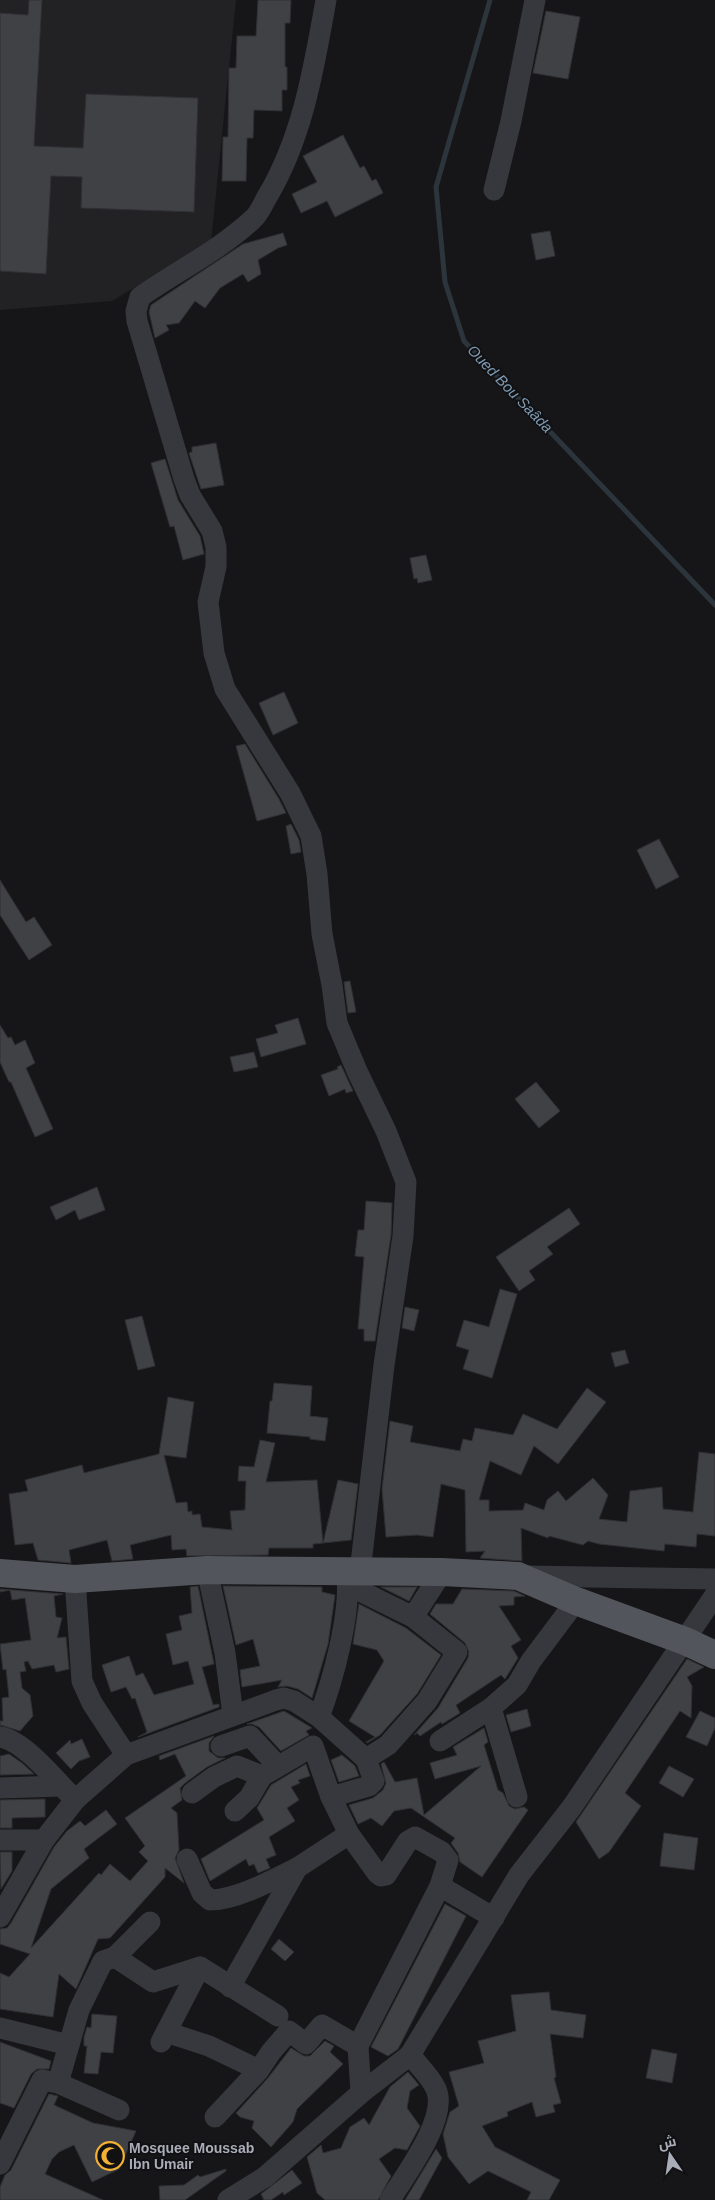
<svg xmlns="http://www.w3.org/2000/svg" width="715" height="2200" font-family="Helvetica,Cairo,sans-serif">
	<rect width="100%" height="100%" fill="#161618"/>
	<polygon fill="#222225" points="0,0 236,0 211,242 112,301 0,310"/>
	<g fill="none" stroke-linecap="round" stroke-linejoin="round">
		<polyline stroke="#2c353c" stroke-width="5" points="490,0 436,187 445,282 464,341 715,605"/>
	</g>
	<g fill="#404145" stroke="#303034">
		<polygon points="29,0 42,0 34,146 83,148 86,94 198,98 194,212 81,208 82,177 51,176 46,274 0,271 0,13 28,15"/>
		<polygon points="258,0 291,0 290,23 285,23 285,67 287,67 287,90 282,90 282,111 254,110 253,138 247,138 246,181 222,181 223,137 228,137 229,68 236,68 237,36 256,36"/>
		<polygon points="546,11 580,17 568,79 533,73"/>
		<polygon points="343,135 360,168 364,166 372,181 376,179 383,193 335,217 327,201 301,213 292,194 317,182 303,156"/>
		<polygon points="550,231 555,256 536,260 531,234"/>
		<polygon points="283,233 287,245 278,248 258,260 261,274 248,282 243,274 220,288 205,308 195,301 179,323 166,325 169,330 155,338 149,312 151,305 243,244"/>
		<polygon points="216,443 224,485 201,489 189,453 192,452 192,447"/>
		<polygon points="165,459 178,500 200,536 204,554 183,560 174,526 170,527 151,463"/>
		<polygon points="426,555 432,580 418,583 417,578 414,579 410,558"/>
		<polygon points="284,692 298,723 273,735 259,703"/>
		<polygon points="245,744 279,799 286,813 257,821 236,746"/>
		<polygon points="291,824 299,840 301,852 291,854 286,826"/>
		<polygon points="659,839 679,877 656,889 637,850"/>
		<polygon points="0,880 26,922 34,917 52,945 29,960 0,915"/>
		<polygon points="350,981 356,1012 348,1013 344,982"/>
		<polygon points="298,1018 306,1044 261,1057 256,1039 278,1033 275,1025"/>
		<polygon points="0,1025 8,1038 11,1037 15,1045 25,1040 35,1063 26,1068 53,1129 35,1137 11,1082 9,1082 0,1062"/>
		<polygon points="254,1052 258,1067 234,1072 230,1057"/>
		<polygon points="341,1065 353,1091 346,1093 345,1089 329,1096 321,1075 338,1069 337,1067"/>
		<polygon points="536,1082 560,1111 539,1128 515,1099"/>
		<polygon points="97,1187 105,1210 79,1220 75,1210 56,1220 50,1207"/>
		<polygon points="366,1201 392,1203 391,1235 375,1341 364,1341 364,1329 358,1329 364,1257 355,1256 358,1230 364,1230"/>
		<polygon points="569,1208 580,1224 547,1247 553,1254 529,1271 535,1280 519,1291 496,1257"/>
		<polygon points="500,1289 517,1294 492,1378 463,1369 469,1350 456,1346 464,1320 489,1327"/>
		<polygon points="405,1307 419,1310 414,1331 402,1328"/>
		<polygon points="142,1316 155,1366 138,1370 125,1320"/>
		<polygon points="625,1350 629,1363 615,1367 611,1353"/>
		<polygon points="274,1383 312,1386 310,1416 328,1418 325,1441 310,1439 310,1437 267,1433 270,1401 272,1401"/>
		<polygon points="587,1388 606,1402 558,1464 534,1446 521,1475 490,1461 479,1500 489,1500 489,1511 523,1510 525,1503 544,1510 547,1500 558,1491 566,1501 593,1478 608,1495 599,1519 627,1522 630,1491 662,1487 663,1509 693,1512 699,1452 715,1454 715,1536 697,1534 696,1547 665,1544 664,1551 599,1544 588,1541 583,1545 549,1536 548,1538 521,1528 522,1561 480,1558 485,1551 466,1552 465,1490 441,1484 433,1537 417,1535 386,1537 382,1489 390,1421 413,1426 410,1442 460,1451 463,1439 472,1441 475,1428 513,1435 523,1414 557,1429"/>
		<polygon points="168,1397 194,1402 186,1458 164,1455 176,1503 187,1502 188,1512 192,1511 192,1515 200,1514 202,1527 232,1530 230,1511 245,1510 246,1481 238,1481 239,1466 254,1467 260,1440 275,1443 266,1482 317,1480 323,1543 313,1544 313,1548 269,1548 268,1555 187,1556 186,1549 172,1550 171,1535 130,1545 133,1559 112,1561 107,1540 69,1550 71,1563 38,1560 33,1543 15,1545 9,1494 28,1491 25,1480 82,1465 84,1473 159,1454"/>
		<polygon points="338,1480 358,1484 351,1540 323,1543"/>
		<polygon points="198,1586 214,1664 202,1667 213,1705 219,1704 219,1707 138,1737 147,1732 135,1698 132,1699 126,1687 111,1692 102,1665 129,1656 136,1676 143,1673 154,1695 194,1684 188,1661 173,1665 166,1634 182,1630 179,1616 192,1613 190,1587"/>
		<polygon points="223,1586 322,1587 322,1592 335,1595 328,1644 312,1698 298,1689 287,1686 278,1687 282,1680 242,1687 240,1670 260,1666 253,1639 236,1645"/>
		<polygon points="381,1587 417,1587 409,1601"/>
		<polygon points="0,1589 63,1594 54,1596 56,1617 62,1618 57,1638 66,1637 69,1669 56,1672 54,1665 32,1669 28,1661 24,1662 26,1671 20,1672 22,1688 30,1695 33,1716 20,1731 0,1725 0,1721 3,1721 2,1698 9,1697 6,1669 3,1670 0,1644 31,1640 25,1598 12,1600 10,1590 0,1592"/>
		<polygon points="462,1589 514,1591 525,1596 514,1597 514,1605 499,1606 521,1640 511,1646 518,1658 505,1679 501,1675 456,1705 460,1713 442,1724 441,1722 420,1736 417,1733 414,1735 438,1708 468,1658 469,1652 465,1643 430,1614 436,1604 453,1604"/>
		<polygon points="359,1604 406,1628 441,1655 417,1694 380,1735 367,1743 366,1742 375,1737 349,1721 384,1661 377,1650 353,1644"/>
		<polygon points="687,1659 704,1667 687,1677 692,1686 691,1718 680,1711 625,1793 641,1806 609,1852 599,1859 576,1822"/>
		<polygon points="527,1709 531,1726 511,1732 506,1715"/>
		<polygon points="284,1711 312,1728 306,1731 309,1735 281,1751 259,1727 252,1724 247,1724"/>
		<polygon points="700,1711 715,1718 715,1728 707,1746 686,1737"/>
		<polygon points="484,1728 488,1742 484,1745 498,1790 503,1793 509,1806 515,1809 524,1807 528,1810 482,1877 460,1862 458,1853 451,1843 455,1838 411,1808 394,1811 382,1826 371,1818 358,1824 349,1805 373,1798 383,1790 386,1783 381,1764 384,1762 395,1782 417,1778 424,1815 481,1766 435,1779 430,1763 457,1755 453,1747"/>
		<polygon points="214,1736 209,1743 209,1751 218,1758 225,1758 207,1767 185,1783 180,1788 182,1800 171,1808 177,1813 179,1850 175,1858 184,1883 165,1868 165,1877 110,1938 98,1939 76,1989 59,1974 53,2017 0,2009 0,1973 9,1977 30,1954 0,1944 0,1929 7,1928 11,1923 54,1847 67,1831 80,1821 85,1826 106,1810 117,1824 84,1849 89,1858 51,1889 31,1948 99,1873 101,1875 110,1864 130,1881 148,1861 139,1852 145,1846 125,1818 186,1776 175,1754 160,1760 159,1756"/>
		<polygon points="82,1739 90,1757 79,1761 71,1769 56,1753 70,1740 71,1744"/>
		<polygon points="9,1754 22,1763 34,1774 0,1775 0,1756"/>
		<polygon points="342,1755 355,1766 359,1776 339,1782 331,1760"/>
		<polygon points="306,1764 310,1776 298,1780 300,1783 291,1787 299,1800 287,1808 295,1821 269,1837 276,1855 266,1859 270,1868 258,1873 254,1864 249,1866 246,1859 210,1881 201,1859 264,1820 257,1808 271,1785"/>
		<polygon points="669,1766 694,1779 683,1797 659,1783"/>
		<polygon points="45,1799 45,1817 12,1818 12,1828 0,1828 0,1800"/>
		<polygon points="664,1833 698,1838 694,1870 660,1866"/>
		<polygon points="0,1852 12,1852 12,1871 1,1889"/>
		<polygon points="445,1904 466,1916 398,2049 388,2056 371,2047"/>
		<polygon points="279,1939 294,1952 285,1961 271,1949"/>
		<polygon points="549,1992 551,2010 586,2015 583,2038 550,2034 556,2077 554,2078 561,2103 553,2105 555,2112 536,2117 532,2102 507,2112 508,2116 482,2126 495,2147 560,2180 549,2200 527,2200 531,2192 488,2171 469,2184 448,2157 443,2134 450,2112 459,2106 449,2072 484,2063 478,2041 516,2031 511,1995"/>
		<polygon points="92,2014 117,2016 113,2053 101,2052 98,2074 84,2073 87,2046 84,2046 84,2037 87,2027 91,2028"/>
		<polygon points="325,2041 334,2046 330,2052 343,2064 297,2109 293,2122 271,2147 252,2128 254,2121 240,2117 236,2113 268,2078 291,2048 304,2056 310,2056"/>
		<polygon points="0,2042 51,2061 49,2069 37,2069 31,2074 14,2108 0,2103"/>
		<polygon points="652,2049 677,2054 672,2083 646,2078"/>
		<polygon points="408,2072 419,2085 410,2091 407,2108 420,2126 407,2150 395,2148 379,2159 391,2176 378,2200 325,2200 317,2193 307,2157 321,2145 323,2153 341,2148 350,2127 364,2118 369,2125 390,2087"/>
		<polygon points="49,2094 58,2096 54,2105 93,2123 136,2131 119,2169 92,2182 74,2145 59,2152 52,2159 45,2174 103,2200 0,2200 0,2187 5,2175 11,2170"/>
		<polygon points="436,2149 442,2158 419,2200 405,2200"/>
		<polygon points="226,2169 226,2171 185,2200 160,2200 159,2186 184,2185 198,2175 200,2177"/>
		<polygon points="292,2170 302,2183 284,2195 283,2192 271,2200 264,2200 261,2194"/>
	</g>
	<g fill="none" stroke-linecap="round" stroke-linejoin="round">
		<g stroke="#37383d" stroke-width="21">
			<path d="M326,0C314,67 303,137 267,197C263,204 259,214 253,219C220,250 177,271 140,297L136,311L137,321L184,479L190,495L212,531L216,547V567L208,602L214,653L225,689L290,793L311,836L317,874L322,934L332,985L337,1023L357,1071L386,1131L406,1182L403,1236L384,1365L360,1572"/>
			<polyline points="494,190 511,121 535,0"/>
			<polyline points="207,1570 225,1653 233,1715"/>
			<polyline points="526,1576 715,1579"/>
			<polyline points="75,1579 82,1681 92,1703 126,1755"/>
			<polyline points="348,1585 413,1617 457,1652 427,1701 388,1745 366,1759"/>
			<polyline points="413,1617 442,1572"/>
			<polyline points="491,1708 517,1797"/>
			<path d="M319,1717C333,1680 351,1614 347,1574"/>
			<path d="M0,1737C24,1740 58,1783 75,1800"/>
			<polyline points="440,1741 491,1708 517,1685 531,1661 576,1601"/>
			<polyline points="221,1746 250,1736 278,1766"/>
			<polyline points="0,1788 61,1786"/>
			<polyline points="192,1793 214,1777 237,1766 262,1776"/>
			<polyline points="235,1811 249,1798 262,1776 313,1746 331,1797"/>
			<polyline points="0,1840 44,1840"/>
			<path d="M187,1859L202,1893L210,1900C236,1900 273,1880 297,1868"/>
			<polyline points="440,1886 494,1918"/>
			<polyline points="0,1917 44,1840 75,1800 126,1755 276,1700 284,1698 294,1701 319,1717 366,1759 374,1781 369,1786 331,1797 349,1834 377,1873 381,1876 386,1875 408,1841 415,1837 442,1852 448,1860 440,1886 358,2046 361,2093"/>
			<polyline points="115,1957 150,1922"/>
			<polyline points="230,1987 297,1868 349,1834"/>
			<polyline points="0,2028 69,2045"/>
			<polyline points="166,2032 209,2046 259,2070"/>
			<polyline points="161,2042 200,1967"/>
			<polyline points="58,2083 79,2010 103,1961 115,1957 153,1982 200,1967 278,2016"/>
			<polyline points="215,2117 259,2070 271,2052 289,2031 306,2044 322,2025 358,2046"/>
			<polyline points="0,2164 42,2080 58,2083 119,2110"/>
			<polyline points="228,2200 265,2177 361,2093 410,2055 519,1875 572,1807 715,1595"/>
			<path d="M390,2200C405,2175 449,2118 436,2089C430,2076 419,2066 410,2055"/>
		</g>
		<polyline stroke="#53555c" stroke-width="28" points="0,1573 75,1579 207,1570 442,1572 518,1576 576,1601 685,1641 715,1655"/>
	</g>
	<defs>
		<symbol id="mosque-ring" viewBox="-11 -11 22 22"><circle r="9.5" fill="#111113" stroke="#f2b134" stroke-width="1.5"/><path d="M3.5-4.9A6 6 0 1 0 3.5 4.9A5 5 0 1 1 3.5-4.9Z" fill="#f2b134"/></symbol>
	</defs>
	<g fill-rule="evenodd">
		<use href="#mosque-ring" x="94" y="2140" width="32" height="32"/>
	</g>
	<g text-anchor="middle" stroke-width="4" stroke-linejoin="round" paint-order="stroke">
		<g font-size="14" font-weight="bold" fill="#a8adb8" stroke="#111113" text-anchor="start">
			<text x="129" y="2153">Mosquee Moussab<tspan x="129" dy="16">Ibn Umair</tspan></text>
		</g>
		<g font-size="15" font-style="italic" fill="#7f9bb3" stroke="#111113">
			<text transform="translate(510 389) rotate(46)" y="5">Oued Bou Saâda</text>
		</g>
	</g>
	<g transform="translate(670 2155) rotate(347)" stroke="#111113" stroke-width="4" paint-order="stroke">
	<path d="M0-4L9 19L0 12L-9 19Z" fill="#a8adb8"/>
	<text y="-8" font-size="14" font-weight="bold" text-anchor="middle" fill="#a8adb8">ش</text>
	</g>
</svg>
